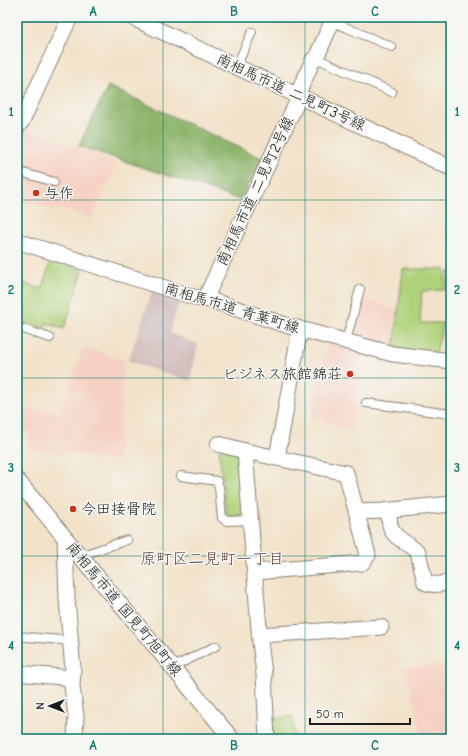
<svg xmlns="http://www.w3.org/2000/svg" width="468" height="756" font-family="'Comic Neue','Klee One',sans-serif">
	<rect width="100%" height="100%" fill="#f6f6f2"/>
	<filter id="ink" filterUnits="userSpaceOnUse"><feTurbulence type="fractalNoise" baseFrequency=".025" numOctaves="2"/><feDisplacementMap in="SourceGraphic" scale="8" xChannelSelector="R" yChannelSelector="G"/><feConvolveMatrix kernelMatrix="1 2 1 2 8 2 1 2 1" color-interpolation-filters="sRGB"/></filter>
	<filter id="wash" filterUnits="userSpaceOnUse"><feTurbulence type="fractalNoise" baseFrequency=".012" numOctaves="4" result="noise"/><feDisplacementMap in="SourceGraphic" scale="16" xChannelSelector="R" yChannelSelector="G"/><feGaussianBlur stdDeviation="0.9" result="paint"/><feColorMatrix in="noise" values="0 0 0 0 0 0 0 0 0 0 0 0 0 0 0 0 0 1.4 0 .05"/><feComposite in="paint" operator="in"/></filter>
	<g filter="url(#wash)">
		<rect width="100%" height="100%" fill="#f2e2c9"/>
		<g fill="#f6d2c4">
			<polygon points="24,127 117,162 92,219 63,209 51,210 17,199 23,179 17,177 17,137"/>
			<polygon points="363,299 397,309 392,347 354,336"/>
			<polygon points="328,342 365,351 352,430 312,417"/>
			<polygon points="83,346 124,360 118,460 29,449 28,432 17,432 17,416 20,407 60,414"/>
			<polygon points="451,664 451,739 423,739 405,668"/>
		</g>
		<polygon fill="#d1bfbe" points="153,289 180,298 170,333 198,344 190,381 128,361"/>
		<g fill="#afd179" stroke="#66764a">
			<polygon points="51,260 83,270 64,329 47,323 44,328 17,321 17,281 42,289"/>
			<polygon points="403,269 445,269 445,290 422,291 420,323 443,323 436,354 394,348"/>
			<polygon points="448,272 451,272 451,322 446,322"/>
			<polygon points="219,449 241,453 245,513 240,516 226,516"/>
			<polygon points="293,716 295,739 270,739 269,719"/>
		</g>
		<polygon fill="#8bb369" stroke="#546842" points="108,86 264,159 240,200 79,146"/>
	</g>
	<g filter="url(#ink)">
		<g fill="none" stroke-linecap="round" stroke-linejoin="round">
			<defs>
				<g id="service">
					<polyline points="331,21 392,47"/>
					<polyline points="316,58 392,92"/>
					<polyline points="236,67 252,32"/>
					<polyline points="17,171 54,182"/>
					<polyline points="17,327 50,338"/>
					<polyline points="346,341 360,289"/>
					<polyline points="366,403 451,414"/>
					<polyline points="181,476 217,481 219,487 222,518 227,521 251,520"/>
					<polyline points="80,556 127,540"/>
					<polyline points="17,636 71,641"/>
					<polyline points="173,667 216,646"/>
				</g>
				<g id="minor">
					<polyline points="131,17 451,168"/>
					<polyline points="17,127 22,121 70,17"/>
					<polyline points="17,241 197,298 210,300 292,327 393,354 451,361"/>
					<polyline points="205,299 296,104 300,89 313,60 316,58 331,24 332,17"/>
					<polyline points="218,444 245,451"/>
					<polyline points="17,480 232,739"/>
					<path d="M388,510L390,525L392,531L396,536L418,552L425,582C432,587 443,583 451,582"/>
					<polyline points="357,512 383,511 451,504"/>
					<polyline points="65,538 67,599 73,670 72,686 76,716 75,739"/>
					<polyline points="255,572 362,563 368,555 346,473 277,458 300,329"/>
					<polyline points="260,635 381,627"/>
					<polyline points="17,673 72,678"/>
					<polyline points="267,739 264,674 260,641 245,451 277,458"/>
				</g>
			</defs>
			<use href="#service" stroke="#877f72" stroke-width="10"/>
			<use href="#minor" stroke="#877f72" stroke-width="17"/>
			<use href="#service" stroke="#fff" stroke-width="8"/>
			<use href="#minor" stroke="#fff" stroke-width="15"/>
		</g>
	</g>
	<path fill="none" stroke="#0f766e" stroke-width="1" stroke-opacity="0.55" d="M163,17V739M305,17V739M17,200H451M17,378H451M17,556H451"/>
	<g fill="#c8321e" stroke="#f6f6f2" stroke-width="1.5">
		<circle cx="36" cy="193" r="4"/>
		<circle cx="350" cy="374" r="4"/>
		<circle cx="73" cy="509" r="4"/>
	</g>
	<g text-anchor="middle" stroke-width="3" stroke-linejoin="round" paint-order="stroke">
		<g font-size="15" fill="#1c1c1c" stroke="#f6f6f2">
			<text transform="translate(291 92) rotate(25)" y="5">南相馬市道 二見町3号線</text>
			<text transform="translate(255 191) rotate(-65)" y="5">南相馬市道 二見町2号線</text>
			<text transform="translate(232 308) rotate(17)" y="5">南相馬市道 青葉町線</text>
			<text transform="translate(124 609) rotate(50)" y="5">南相馬市道 国見町旭町線</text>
		</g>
		<g font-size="15" fill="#1c1c1c" stroke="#f6f6f2" text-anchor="start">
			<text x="44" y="198">与作</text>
			<text x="342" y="379" text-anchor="end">ビジネス旅館錦荘</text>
			<text x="81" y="514">今田接骨院</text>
		</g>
		<g font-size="16" fill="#624747" stroke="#f6f6f2">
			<text x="212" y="564">原町区二見町一丁目</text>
		</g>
	</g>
	<rect width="468" height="756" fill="none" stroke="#f6f6f2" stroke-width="44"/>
	<g transform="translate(50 706) rotate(270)" stroke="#f6f6f2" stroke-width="3" paint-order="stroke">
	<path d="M0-3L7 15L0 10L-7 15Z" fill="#1c1c1c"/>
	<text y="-6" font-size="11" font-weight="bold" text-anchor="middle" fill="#1c1c1c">N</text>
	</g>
	<path d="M310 718v6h100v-6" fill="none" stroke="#1c1c1c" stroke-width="2"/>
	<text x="316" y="718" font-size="12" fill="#1c1c1c" stroke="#f6f6f2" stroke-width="3" paint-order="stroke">50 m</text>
	<rect x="22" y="22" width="424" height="712" fill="none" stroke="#0f766e" stroke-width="1.5"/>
	<g font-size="13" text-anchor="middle" font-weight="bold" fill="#0f766e">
		<text x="93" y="16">A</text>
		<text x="234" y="16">B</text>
		<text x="375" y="16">C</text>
		<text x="11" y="116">1</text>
		<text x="457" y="116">1</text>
		<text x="11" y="294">2</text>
		<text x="457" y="294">2</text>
		<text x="11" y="472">3</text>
		<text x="457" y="472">3</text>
		<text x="11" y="650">4</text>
		<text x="457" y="650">4</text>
		<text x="93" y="750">A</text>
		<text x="234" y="750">B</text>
		<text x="375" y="750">C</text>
	</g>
</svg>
